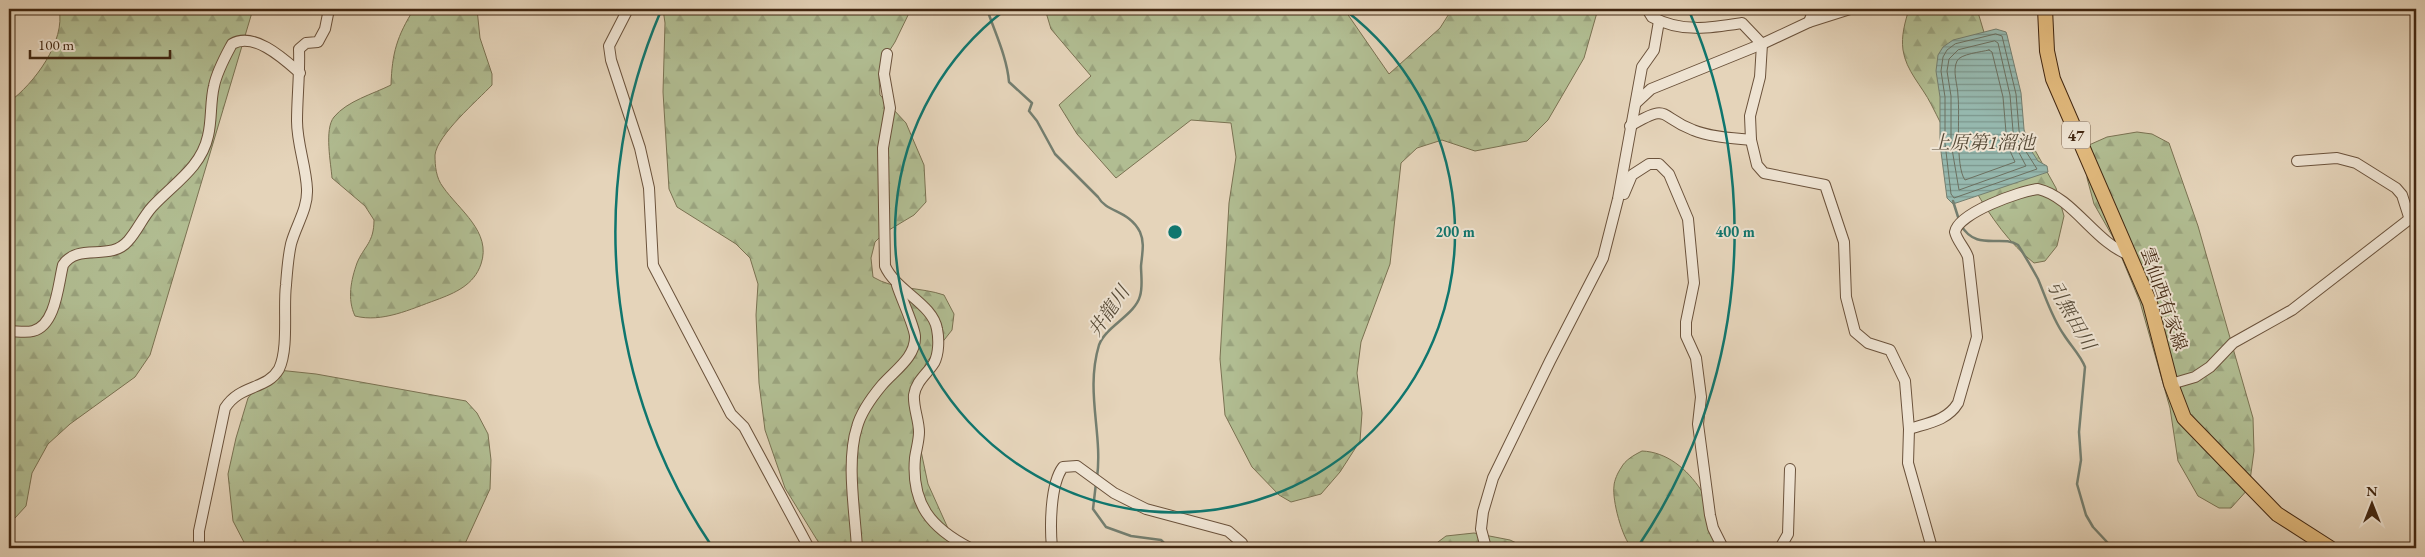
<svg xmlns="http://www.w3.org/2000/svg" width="2425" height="557" font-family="'EB Garamond','Noto Serif JP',serif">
	<defs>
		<pattern id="forest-firs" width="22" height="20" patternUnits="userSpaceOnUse" patternTransform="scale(1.25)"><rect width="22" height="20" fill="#b1bd92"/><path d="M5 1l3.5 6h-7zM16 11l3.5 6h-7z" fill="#99a27d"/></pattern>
		<pattern id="water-rules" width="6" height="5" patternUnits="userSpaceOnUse" patternTransform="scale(1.25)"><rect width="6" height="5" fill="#96b8ae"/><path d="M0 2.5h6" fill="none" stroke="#7c968c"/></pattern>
	</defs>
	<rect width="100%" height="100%" fill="#e5d4ba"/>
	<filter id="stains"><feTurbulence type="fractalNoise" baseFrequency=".004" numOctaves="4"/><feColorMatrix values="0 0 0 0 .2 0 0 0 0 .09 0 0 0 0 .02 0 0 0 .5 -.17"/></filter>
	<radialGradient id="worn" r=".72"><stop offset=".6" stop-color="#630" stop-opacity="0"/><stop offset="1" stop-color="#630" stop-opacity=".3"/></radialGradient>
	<g fill="url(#forest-firs)" stroke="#7a7252">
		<path d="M59,9H253L150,355L135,377L70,424L48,444L32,473L26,506L15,518L9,521V102C34,84 66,41 59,9Z"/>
		<path d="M414,9H477L480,38L492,74V85C478,100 437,135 435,155C435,166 436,178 443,187C459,210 492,232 481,264C474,285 455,293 436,300C411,309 382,323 355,316C347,299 351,280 357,263C364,246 374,243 374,220L365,206L332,178C331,164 324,129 334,117C347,101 373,94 391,85C392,53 397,36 414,9Z"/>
		<path d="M663,9H911L895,42L881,64L879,78L880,95L906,123L924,165L926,202L914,215L884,233L875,242L871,258L873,277C894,290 921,287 944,295L954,314L952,330L926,363L918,382L914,418L928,484L951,535L966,548H822L785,488L765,430L759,383L756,315L758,284L750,258L736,244L677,207L669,189L663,92L665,23Z"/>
		<polygon points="1045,9 1344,9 1389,74 1440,28 1452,9 1598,9 1584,58 1548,120 1527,141 1475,151 1442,140 1417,148 1401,163 1390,264 1361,342 1357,373 1362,413 1360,441 1340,472 1321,494 1291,502 1279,495 1252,467 1225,415 1220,359 1229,203 1236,157 1231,123 1191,120 1116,178 1077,134 1059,105 1091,76 1051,29"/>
		<path d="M1909,9H1977L2001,89L2056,188L2064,216L2057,246L2045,261L2034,263C1985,224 1959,158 1931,104C1922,86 1906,71 1903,50C1901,36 1905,22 1909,9Z"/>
		<polygon points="2137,132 2152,134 2169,143 2198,226 2253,418 2254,451 2249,488 2231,508 2219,508 2198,496 2178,461 2170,408 2140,302 2114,239 2094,204 2087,178 2089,145 2107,137"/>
		<polygon points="278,370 316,374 466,401 477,413 488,434 491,460 490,489 463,548 247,548 233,521 228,474 236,438 248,398 262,381"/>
		<path d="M1642,451C1667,452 1687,469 1701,490C1711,503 1717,532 1723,548H1632C1622,538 1612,500 1614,486C1614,481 1618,472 1621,468C1625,460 1634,455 1642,451Z"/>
		<polygon points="1474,533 1510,540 1527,548 1430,548 1446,536"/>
	</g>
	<polygon fill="url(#water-rules)" stroke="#747e6f" points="1996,29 2006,32 2007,35 2021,93 2025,141 2038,161 2047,166 2048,172 1953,204 1947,198 1940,144 1940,97 1936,71 1938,55 1943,47 1953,40"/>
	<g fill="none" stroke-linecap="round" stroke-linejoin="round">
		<g stroke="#6c7060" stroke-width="1">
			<polygon points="1996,34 2002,36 2016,94 2020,142 2037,169 1954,198 1951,194 1945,143 1945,97 1941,71 1943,57 1947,50 1955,44"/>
			<polygon points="1995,41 1998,43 2010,95 2014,143 2026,166 1959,190 1951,143 1951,96 1947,71 1949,59 1958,50"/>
			<path d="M1989,50L1992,52L2003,97L2007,144L2015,162L1965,180C1955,166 1960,114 1958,96C1958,86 1952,71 1957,61C1960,54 1981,52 1989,50Z"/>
		</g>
		<g stroke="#747e6f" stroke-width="2.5">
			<path d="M987,9C995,33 1007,57 1009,82L1032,103L1029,111L1037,121L1055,154L1098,197C1107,213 1129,210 1140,232C1145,243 1142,254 1141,266C1141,275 1143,287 1140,296C1135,315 1106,326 1099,345C1085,392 1103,433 1097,478"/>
			<polyline points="1953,201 1959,220"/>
			<path d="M1961,225C1976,252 2002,234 2018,245C2025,256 2032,268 2038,279C2046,298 2052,318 2064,335C2071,346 2081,356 2085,367L2079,432L2081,460L2077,484L2086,515L2093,527L2107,542L2109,548"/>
			<polyline points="1096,483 1093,509 1106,527 1131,536 1161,540 1169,548"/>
		</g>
		<defs>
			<g id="minor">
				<polyline points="628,9 609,46 611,60 640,148 649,188 653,265 731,414 744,427 809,548"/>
				<path d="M1647,9L1652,17C1681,33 1711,28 1742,23L1762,44L1760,77L1750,116L1751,140L1757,165L1764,173L1825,185L1844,242L1846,297L1855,332L1868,343L1890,350L1905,381L1909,429L1908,463L1932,548"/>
				<polyline points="1809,22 1814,9"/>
				<path d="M887,54L884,74L890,108L883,148L885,266C896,291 933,304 937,329C939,339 939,354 934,363C928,373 916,381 914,395C913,407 919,420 919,432C919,441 916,450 915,458C911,504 931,528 970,548"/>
				<polyline points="1637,102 1651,89 1762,44 1809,22 1850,9"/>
				<path d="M1630,126C1671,102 1658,117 1693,130C1710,137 1732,138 1751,140"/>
				<polyline points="2297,161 2337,158 2356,163 2396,188 2402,195 2410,220"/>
				<polyline points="1624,194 1632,175 1649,164 1659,164 1669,174 1688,219 1694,283 1686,322 1686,336 1696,358 1701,397 1698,424 1710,515 1713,528 1723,548"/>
				<path d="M9,331C16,331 26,333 33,331C56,325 58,285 63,265C78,242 110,262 128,241C137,231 143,217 152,207C173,184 201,168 208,136C212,120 210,102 214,86C217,71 225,57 232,44C254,31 284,59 300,73"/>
				<polyline points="2171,384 2195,377 2210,367 2233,343 2292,310 2416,214"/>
				<path d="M1909,429C1928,423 1947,421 1958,403L1977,337L1968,257C1965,248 1957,241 1955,232C1958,213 2020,191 2038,189C2073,197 2096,244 2130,255"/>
				<path d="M199,548V531L225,408C240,384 267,390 279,369C289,348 283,308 286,285C287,272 288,257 291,244C296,225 308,209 307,189C306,166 297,144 297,121C297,97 300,73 299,49L306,43L318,42L325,29L329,9"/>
				<path d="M857,548C855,512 846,461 857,427C861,412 872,397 882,385C895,370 916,357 915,336C914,325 901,298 897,285"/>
				<path d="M1052,548C1050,527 1050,484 1063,467L1077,466L1114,493L1146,509L1228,531L1242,543L1243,548"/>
				<polyline points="1486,548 1481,529 1483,512 1493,478 1550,361 1603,258 1618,199 1642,67 1654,50 1659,21"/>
				<polyline points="1780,548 1788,534 1790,469"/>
			</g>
			<polyline id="major" points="2045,9 2047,51 2053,79 2150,303 2171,384 2184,418 2277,514 2330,548"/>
		</defs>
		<use href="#minor" stroke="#6b523b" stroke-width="12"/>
		<use href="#major" stroke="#422711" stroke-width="16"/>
		<use href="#minor" stroke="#eee3d2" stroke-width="10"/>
		<use href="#major" stroke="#e2ba7d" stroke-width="14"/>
	</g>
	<g fill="none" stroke="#0f766e" stroke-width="2.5">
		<path d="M1345 10A280 280 0 1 1 1005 10"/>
		<path d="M711 545A560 560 0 0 1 660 13M1690 13A560 560 0 0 1 1639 545"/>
	</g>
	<g text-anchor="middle" stroke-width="4" stroke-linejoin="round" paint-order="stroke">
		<rect fill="#eee3d2" stroke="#765f4b" stroke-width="1" x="2062" y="121.5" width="28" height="27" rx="4"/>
		<g font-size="16" font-weight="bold" fill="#422711">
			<text x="2076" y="141">47</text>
		</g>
		<g font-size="18" fill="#422711" stroke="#eee3d2">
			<text transform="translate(2164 299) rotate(71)" y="6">雲仙西有家線</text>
		</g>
		<g font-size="19" font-style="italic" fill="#574b38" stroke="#eee3d2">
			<text x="1983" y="149">上原第1溜池</text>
			<text transform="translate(1108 311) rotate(-55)" y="7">井龍川</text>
			<text transform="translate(2072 315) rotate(60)" y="7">引無田川</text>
		</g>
	</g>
	<circle cx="1175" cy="232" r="8" fill="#0f766e" stroke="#eee3d2" stroke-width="2.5"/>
	<g font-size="15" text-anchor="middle" font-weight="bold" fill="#0f766e" stroke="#eee3d2" stroke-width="4" stroke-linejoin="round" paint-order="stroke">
		<text x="1455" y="237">200 m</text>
		<text x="1735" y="237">400 m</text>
	</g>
	<rect width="2425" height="557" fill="none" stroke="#e5d4ba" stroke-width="30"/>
	<rect x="10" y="10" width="2405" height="537" fill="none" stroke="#422711" stroke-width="2.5"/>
	<rect x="15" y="15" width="2395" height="527" fill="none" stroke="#422711"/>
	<g transform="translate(2372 504)" stroke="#eee3d2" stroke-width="4" paint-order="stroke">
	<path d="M0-4L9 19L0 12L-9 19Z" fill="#422711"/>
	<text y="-8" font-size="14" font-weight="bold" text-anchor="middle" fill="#422711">N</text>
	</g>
	<path d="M30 50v8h140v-8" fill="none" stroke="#422711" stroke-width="2.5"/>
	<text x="38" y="50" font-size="15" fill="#422711" stroke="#eee3d2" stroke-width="4" paint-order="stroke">100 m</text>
	<rect width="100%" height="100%" filter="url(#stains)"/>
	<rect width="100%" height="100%" fill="url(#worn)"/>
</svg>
